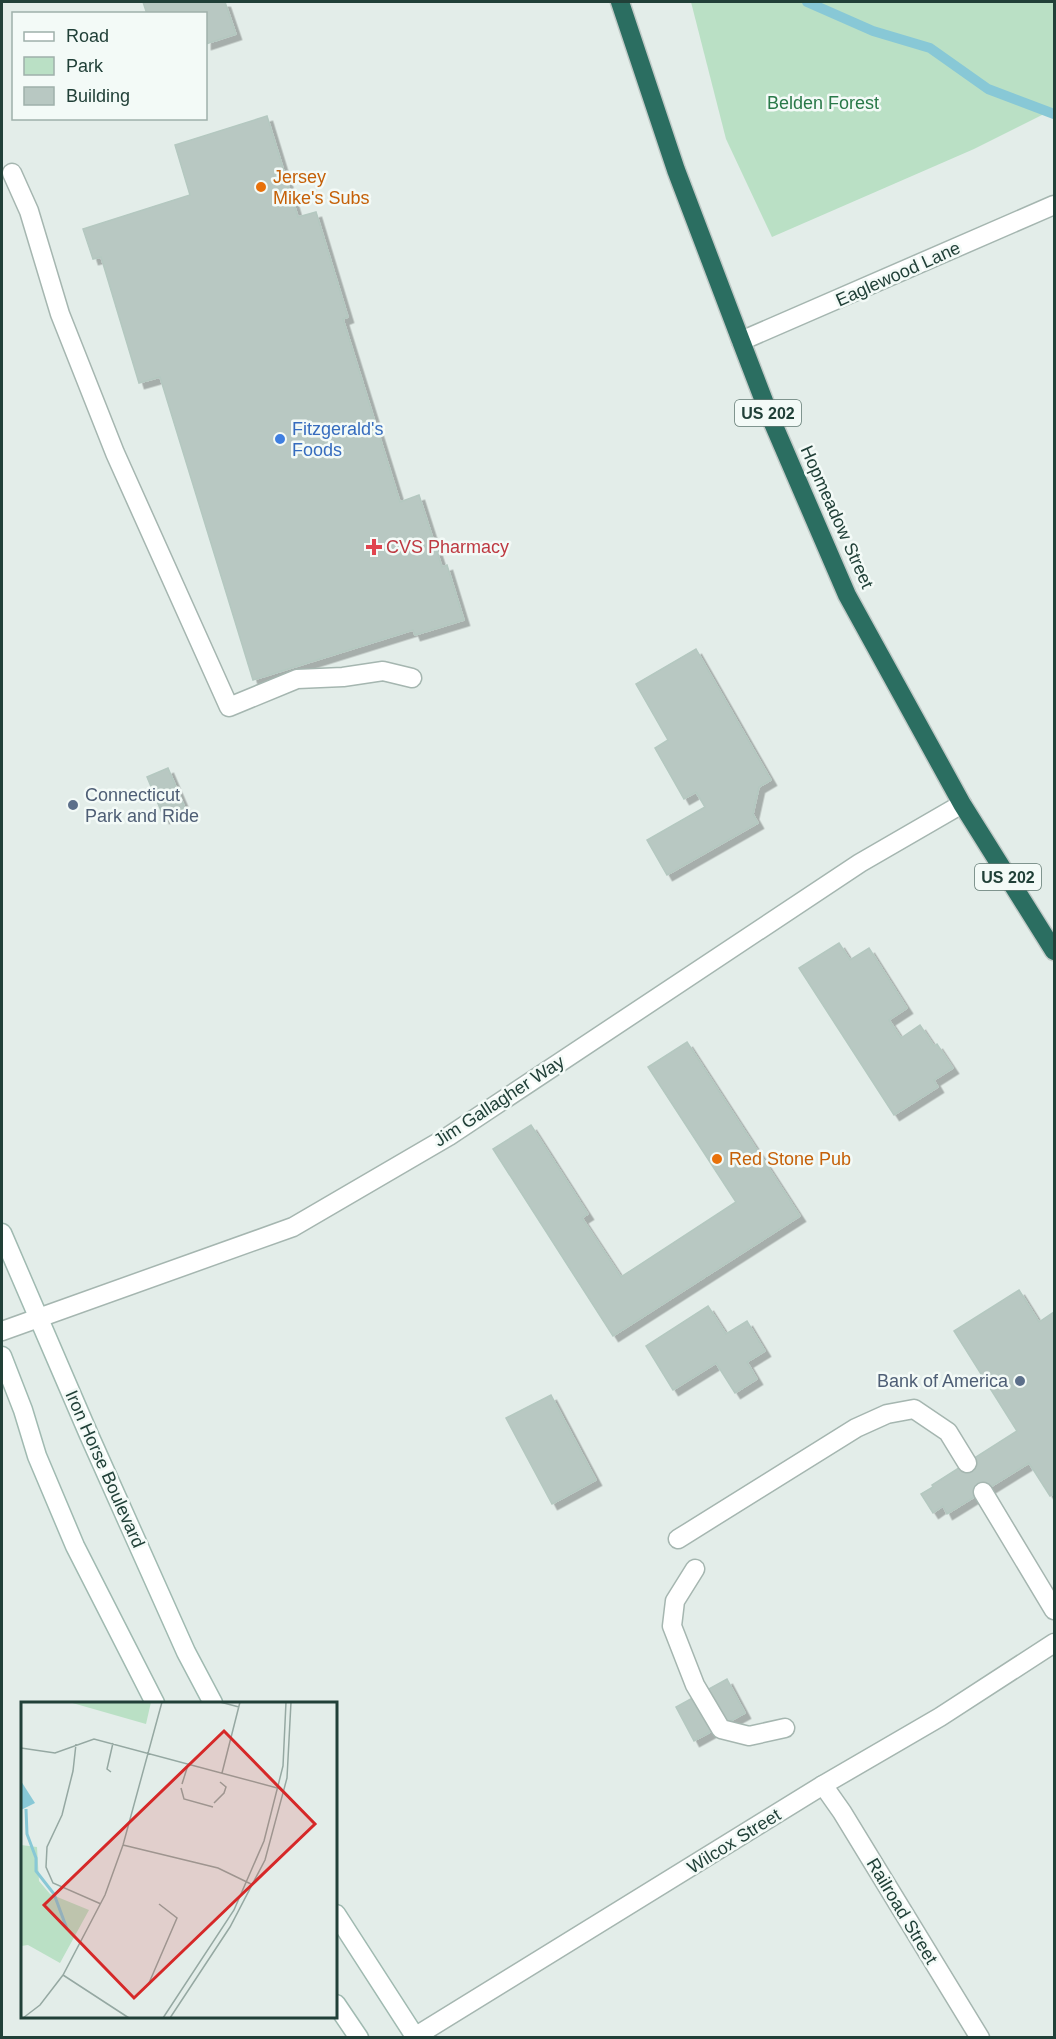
<svg xmlns="http://www.w3.org/2000/svg" width="1056" height="2039" font-family="Arial,sans-serif">
	<defs>
		<filter id="shadow"><feDropShadow dx="5.5" dy="5.5" stdDeviation="0" flood-color="#0004"/></filter>
	</defs>
	<rect width="100%" height="100%" fill="#e3ede9"/>
	<polygon fill="#bae0c5" points="691,2 1054,2 1054,109 974,149 772,237 726,139"/>
	<g fill="none" stroke-linecap="round" stroke-linejoin="round">
		<polyline stroke="#88c8d6" stroke-width="10" points="807,2 873,31 930,48 988,89 1054,114"/>
	</g>
	<g fill="#b8c8c2" stroke="#b4c8c0" stroke-width="1.5" filter="url(#shadow)">
		<polygon points="143,2 225,2 236,34 206,44 206,14 147,14"/>
		<polygon points="267,116 298,217 316,212 348,317 343,319 400,502 419,495 442,567 447,565 464,620 415,635 413,630 253,680 160,377 139,383 101,257 93,259 83,229 190,195 175,145"/>
		<polygon points="696,649 771,780 759,787 753,814 758,823 667,875 647,840 705,807 696,792 684,799 655,748 668,740 636,684"/>
		<polygon points="168,768 185,808 164,818 147,777"/>
		<polygon points="839,943 850,960 869,948 907,1008 889,1020 901,1038 920,1025 934,1046 937,1044 953,1068 934,1080 938,1087 894,1115 799,968"/>
		<polygon points="687,1042 800,1216 613,1336 493,1149 531,1125 588,1214 582,1218 621,1277 736,1202 648,1067"/>
		<polygon points="1019,1290 1039,1322 1054,1312 1054,1494 1050,1496 1029,1463 947,1514 943,1506 933,1513 921,1494 933,1487 932,1485 1017,1431 954,1331"/>
		<polygon points="708,1306 726,1334 747,1321 765,1351 747,1362 757,1379 735,1393 716,1363 673,1390 646,1346"/>
		<polygon points="551,1395 596,1480 552,1504 506,1418"/>
		<polygon points="727,1679 745,1713 694,1741 676,1707"/>
	</g>
	<g fill="none" stroke-linecap="round" stroke-linejoin="round">
		<defs>
			<g id="lane">
				<polyline points="12,173 29,211 60,314 115,453 229,707 297,679 343,677 383,671 412,678"/>
				<polyline points="983,1492 1054,1610"/>
				<polyline points="678,1539 856,1428 887,1414 914,1409 948,1432 967,1463"/>
				<polyline points="695,1569 675,1601 672,1626 695,1685 721,1729 749,1736 785,1728"/>
			</g>
			<g id="street">
				<polyline points="741,341 1054,205"/>
				<polyline points="2,1331 293,1227 449,1136 860,863 962,804"/>
				<polyline points="823,1785 842,1812 980,2038"/>
				<polyline points="413,2038 823,1785 940,1717 1054,1643"/>
			</g>
			<g id="secondary">
				<polyline points="2,1233 89,1435 186,1652 213,1703"/>
				<polyline points="2,1356 23,1410 37,1456 75,1546 155,1703"/>
				<polyline points="336,1914 416,2038"/>
				<polyline points="336,2004 359,2038"/>
			</g>
			<polyline id="highway" points="620,2 676,170 741,341 769,414 847,595 962,804 1054,951"/>
		</defs>
		<use href="#lane" stroke="#a5b6b0" stroke-width="21"/>
		<use href="#street" stroke="#a5b6b0" stroke-width="21"/>
		<use href="#secondary" stroke="#a0bab1" stroke-width="21"/>
		<use href="#highway" stroke="#c1cac7" stroke-width="21"/>
		<use href="#lane" stroke="#fff" stroke-width="18"/>
		<use href="#street" stroke="#fff" stroke-width="18"/>
		<use href="#secondary" stroke="#fff" stroke-width="18"/>
		<use href="#highway" stroke="#2b6e61" stroke-width="18"/>
	</g>
	<g fill="#e8710a" stroke="#f3faf7" stroke-width="2">
		<circle cx="261" cy="187" r="6"/>
		<circle cx="717" cy="1159" r="6"/>
	</g>
	<circle fill="#3f7fe0" stroke="#f3faf7" stroke-width="2" cx="280" cy="439" r="6"/>
	<path fill="#e0444e" stroke="#f3faf7" stroke-width="2" d="M371 538h6v6h6v6h-6v6h-6v-6h-6v-6h6z"/>
	<g fill="#5c6f8a" stroke="#f3faf7" stroke-width="2">
		<circle cx="73" cy="805" r="6"/>
		<circle cx="1020" cy="1381" r="6"/>
	</g>
	<g text-anchor="middle" stroke-width="5" stroke-linejoin="round" paint-order="stroke">
		<g fill="#f3faf7" stroke="#607871" stroke-width="1.5">
			<rect x="735" y="400" width="66" height="26" rx="4.5"/>
			<rect x="975" y="864" width="66" height="26" rx="4.5"/>
		</g>
		<g font-size="16" font-weight="bold" fill="#214038">
			<text x="768" y="419">US 202</text>
			<text x="1008" y="883">US 202</text>
		</g>
		<g font-size="18" fill="#297949" stroke="#f3faf7">
			<text x="823" y="109">Belden Forest</text>
		</g>
		<g font-size="18" fill="#c56008" stroke="#f3faf7" text-anchor="start">
			<text x="273" y="183">Jersey<tspan x="273" dy="21">Mike's Subs</tspan></text>
			<text x="729" y="1165">Red Stone Pub</text>
		</g>
		<g font-size="18" fill="#214038" stroke="#f3faf7">
			<text transform="translate(898 274) rotate(-24)" y="6">Eaglewood Lane</text>
			<text transform="translate(837 517) rotate(66)" y="6">Hopmeadow Street</text>
			<text transform="translate(499 1101) rotate(-33)" y="6">Jim Gallagher Way</text>
			<text transform="translate(105 1469) rotate(66)" y="6">Iron Horse Boulevard</text>
			<text transform="translate(734 1841) rotate(-32)" y="6">Wilcox Street</text>
			<text transform="translate(902 1911) rotate(59)" y="6">Railroad Street</text>
		</g>
		<g font-size="18" fill="#366cbe" stroke="#f3faf7" text-anchor="start">
			<text x="292" y="435">Fitzgerald's<tspan x="292" dy="21">Foods</tspan></text>
		</g>
		<g font-size="18" fill="#be3a42" stroke="#f3faf7" text-anchor="start">
			<text x="386" y="553">CVS Pharmacy</text>
		</g>
		<g font-size="18" fill="#4e5e75" stroke="#f3faf7" text-anchor="start">
			<text x="85" y="801">Connecticut<tspan x="85" dy="21">Park and Ride</tspan></text>
			<text x="1008" y="1387" text-anchor="end">Bank of America</text>
		</g>
	</g>
	<g transform="translate(21 1702)">
		<rect width="316" height="316" fill="#e3ede9"/>
		<path d="M48,0H130L125,22ZM0,143L16,145L18,179L29,192L68,208L39,261L7,243L0,244Z" fill="#bae0c5"/>
		<path d="M0,79L14,101L0,108Z" fill="#88c8d6"/>
		<path fill="none" stroke="#88c8d6" stroke-width="3" d="M5,107L6,132L15,156V169L33,192L46,227"/>
		<path fill="none" stroke="#95a8a2" stroke-width="1.5" d="M199,0L218,5M55,42L52,69L41,113L26,145L25,165L32,181L80,202M0,46L34,51L73,37L260,87M90,70L86,67L92,41M201,71L219,0M161,82L167,63M160,86L163,97L192,105M193,101L203,91L205,85L199,80M102,143L197,166L230,182M42,273L108,316M128,281L156,216L138,202M2,316L19,303L42,273L84,193L102,143L141,0M142,316L213,208L243,139L262,64L265,0M149,316L209,225L244,158L266,76L270,0"/>
		<path fill="#d62828" fill-opacity="0.15" stroke="#d62828" stroke-width="3" d="M203,29L294,122L113,296L23,203Z"/>
		<rect width="316" height="316" fill="none" stroke="#214038" stroke-width="3"/>
	</g>
	<rect width="1056" height="2039" fill="none" stroke="#214038" stroke-width="6"/>
	<rect x="12" y="12" width="195" height="108" fill="#f3faf7" stroke="#9fb0ab" stroke-width="1.5"/>
	<rect x="24" y="32" width="30" height="9" fill="#ffffff" stroke="#9fb0ab" stroke-width="1.5"/>
	<text x="66" y="42" font-size="18" fill="#214038">Road</text>
	<rect x="24" y="57" width="30" height="18" fill="#bae0c5" stroke="#9fb0ab" stroke-width="1.5"/>
	<text x="66" y="72" font-size="18" fill="#214038">Park</text>
	<rect x="24" y="87" width="30" height="18" fill="#b8c8c2" stroke="#9fb0ab" stroke-width="1.5"/>
	<text x="66" y="102" font-size="18" fill="#214038">Building</text>
</svg>
